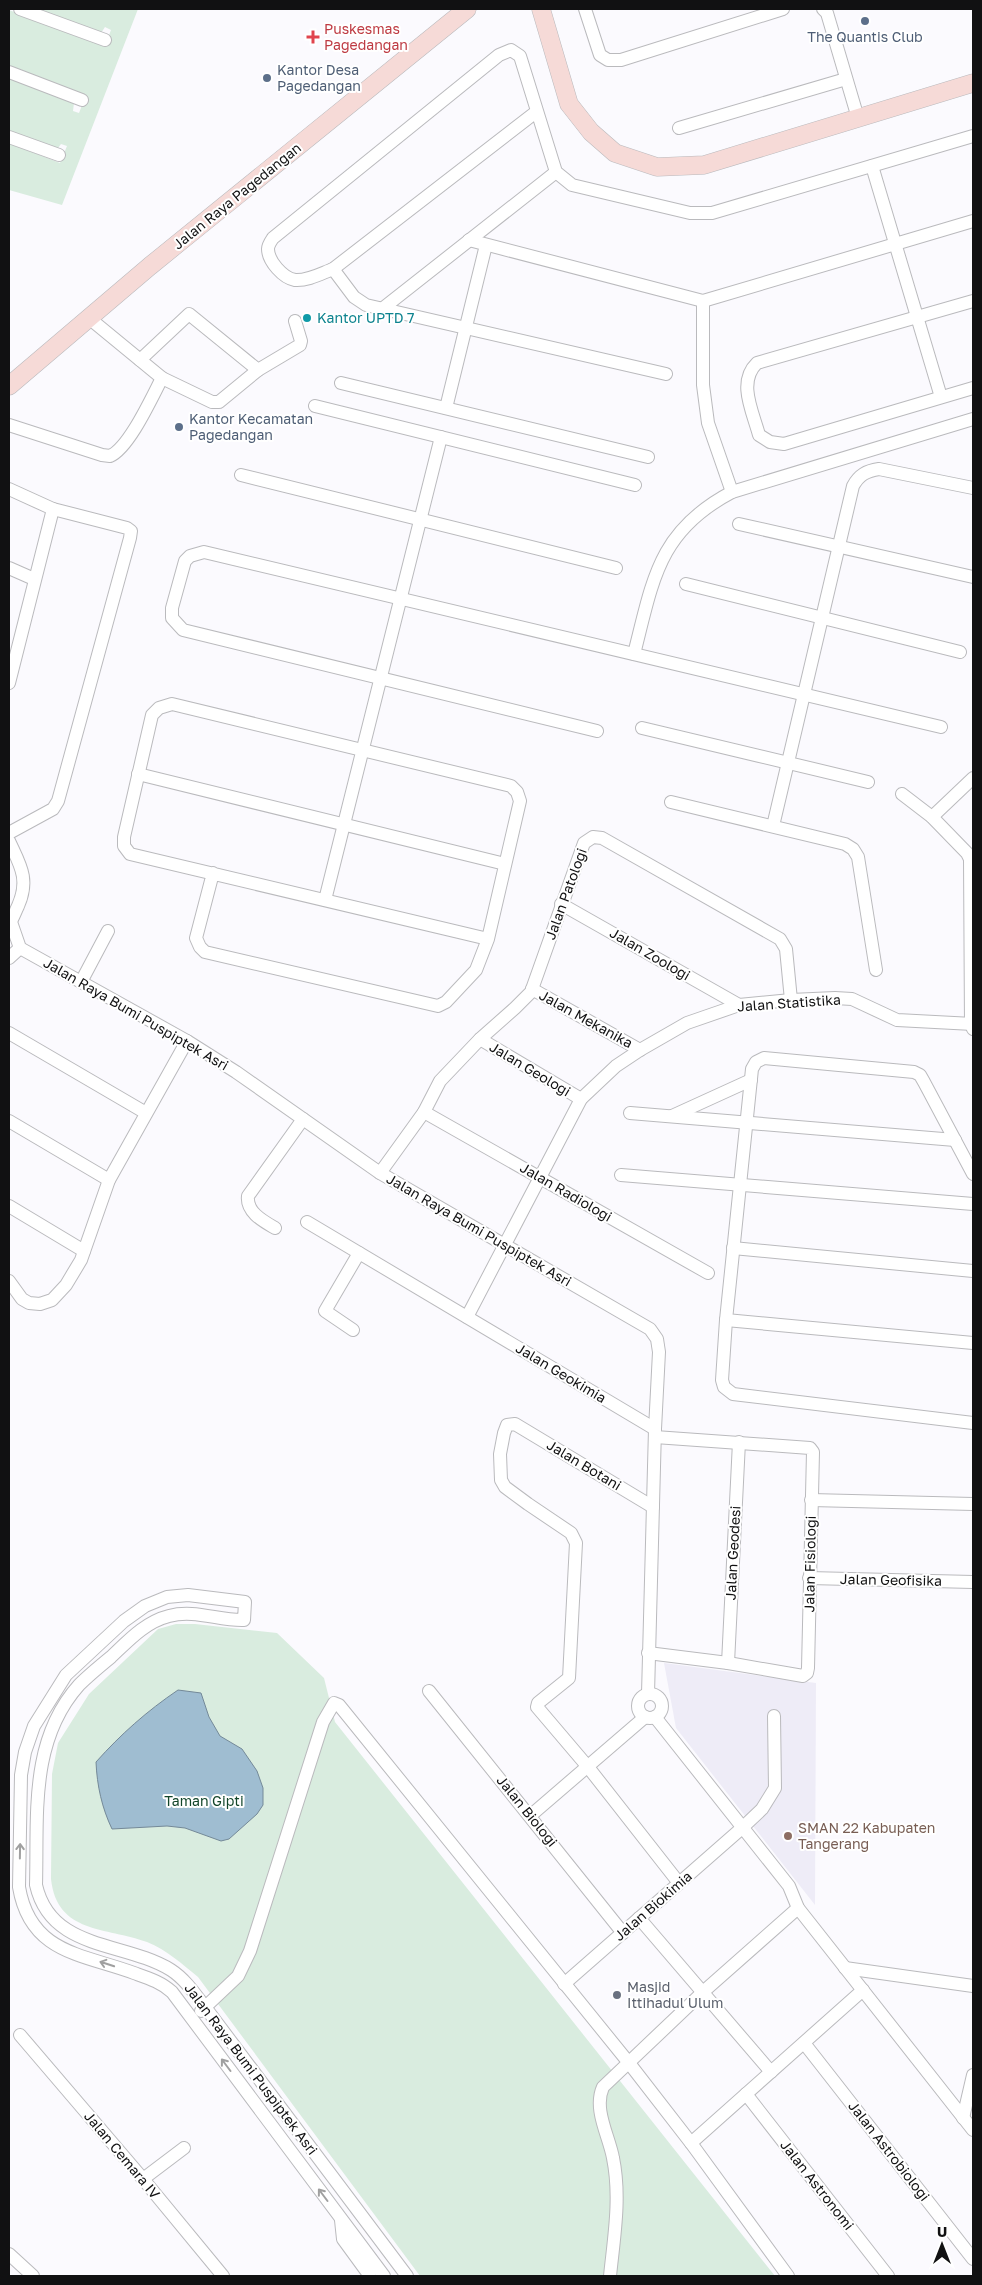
<svg xmlns="http://www.w3.org/2000/svg" width="982" height="2285" font-family="'Golos Text',sans-serif">
	<rect width="100%" height="100%" fill="#fbfafe"/>
	<polygon fill="#eeecf7" points="664,1663 816,1683 815,1905 676,1728"/>
	<g fill="#d9ecdf">
		<polygon points="35,9 138,9 62,205 9,190 9,143 60,163 67,146 61,144 58,148 9,132 9,78 74,103 73,111 79,113 86,95 9,66 9,10 105,46 111,30 105,27 101,33"/>
		<path d="M176,1624H195L277,1633L324,1678L335,1722L775,2276H420L198,1977C182,1964 167,1950 147,1942C106,1927 57,1934 51,1879L52,1774L58,1743L89,1694L158,1629Z"/>
	</g>
	<path fill="#9fbdd1" stroke="#748998" d="M178,1690L201,1693L209,1717L220,1736L242,1749L257,1771L263,1788V1805L257,1814L229,1839L221,1841L185,1828L167,1826L112,1829C102,1808 97,1786 96,1762C121,1734 147,1711 178,1690Z"/>
	<g fill="none" stroke-linecap="round" stroke-linejoin="round">
		<defs>
			<g id="street">
				<polyline points="20,9 105,40"/>
				<polyline points="585,9 600,55 608,60 621,60 783,9"/>
				<polyline points="823,9 827,13 858,118"/>
				<polyline points="9,72 82,100"/>
				<path d="M536,112L333,269C322,273 308,281 295,280C283,278 268,261 268,249C268,245 271,241 273,238L499,55L511,50L520,56L556,172L572,185L690,213H712L973,136"/>
				<polyline points="679,128 846,79"/>
				<polyline points="9,137 59,155"/>
				<polyline points="872,166 941,397"/>
				<polyline points="469,240 703,301 973,221"/>
				<polyline points="333,269 354,297 366,305 666,374"/>
				<polyline points="703,301 703,385 708,423 732,492"/>
				<path d="M973,301L757,363C737,382 753,412 759,435L770,442L784,444L973,388"/>
				<polyline points="382,309 556,172"/>
				<polyline points="140,360 189,314 258,370 300,345 301,341 295,321"/>
				<polyline points="162,378 212,402 219,402 258,370"/>
				<polyline points="341,383 648,457"/>
				<polyline points="315,406 635,485"/>
				<polyline points="446,408 486,245"/>
				<path d="M9,425L102,455L110,456C129,448 152,397 162,378L89,318"/>
				<polyline points="241,475 616,568"/>
				<polyline points="9,489 53,509 9,683"/>
				<polyline points="739,524 973,577"/>
				<polyline points="9,568 34,579"/>
				<polyline points="686,584 960,652"/>
				<path d="M634,654C653,580 658,531 732,492L973,419"/>
				<polyline points="642,728 868,782"/>
				<polyline points="597,731 183,630 172,618 172,608 185,561 190,556 204,552 941,727"/>
				<polyline points="138,774 505,864"/>
				<polyline points="902,794 932,817 967,853 970,859 971,1024 973,1029"/>
				<polyline points="671,802 845,844 853,849 858,857 876,970"/>
				<polyline points="932,817 973,778"/>
				<path d="M773,826L853,486C859,475 866,471 879,469L973,488"/>
				<polyline points="9,833 53,809 58,801 130,538 131,531 127,528 53,509"/>
				<path d="M9,841C20,865 30,879 18,906C15,912 13,919 9,924"/>
				<polyline points="213,873 196,938 200,947 205,952 438,1006 446,1002 476,970 488,939 520,801 517,792 511,786 172,704 159,708 152,715 124,837 124,846 130,854 488,939"/>
				<polyline points="325,900 441,437"/>
				<polyline points="561,904 739,1005"/>
				<polyline points="11,922 20,948 187,1041 236,1072 380,1173 650,1329 657,1339 659,1352 655,1429 648,1694"/>
				<polyline points="9,958 20,948"/>
				<polyline points="81,982 108,931"/>
				<polyline points="532,989 640,1050"/>
				<polyline points="9,1033 146,1113"/>
				<polyline points="480,1039 581,1099"/>
				<polyline points="424,1112 708,1273"/>
				<polyline points="630,1113 955,1140"/>
				<polyline points="672,1116 751,1080"/>
				<polyline points="9,1121 109,1180"/>
				<polyline points="380,1173 424,1112 440,1081 480,1039 515,1008 531,992 584,843 593,837 602,838 780,939 786,949 791,1000"/>
				<polyline points="973,1174 924,1082 920,1075 914,1072 764,1058 756,1062 752,1069 726,1320 722,1380 724,1387 733,1394 973,1423"/>
				<polyline points="621,1175 973,1204"/>
				<polyline points="9,1206 84,1251"/>
				<polyline points="307,1222 655,1429"/>
				<path d="M275,1228C263,1221 246,1212 248,1196L303,1119"/>
				<polyline points="733,1248 973,1271"/>
				<polyline points="9,1281 22,1299 29,1303 40,1304 52,1300 66,1285 81,1260 109,1180 187,1041"/>
				<polyline points="467,1317 581,1099 616,1066 640,1050 687,1023 739,1005 791,1000 835,998 852,999 897,1020 973,1024"/>
				<polyline points="726,1320 973,1343"/>
				<polyline points="353,1330 325,1311 359,1253"/>
				<polyline points="811,1500 973,1504"/>
				<polyline points="653,1507 515,1424 507,1425 504,1433 500,1454 501,1480 505,1487 528,1504 571,1533 576,1543 569,1678 538,1703 537,1707 588,1767 679,1883"/>
				<polyline points="809,1578 973,1582"/>
				<polyline points="648,1653 728,1663 803,1676 807,1673 808,1668 813,1452 810,1448 655,1437"/>
				<polyline points="728,1663 739,1442"/>
				<polyline points="429,1691 623,1933"/>
				<circle cx="650" cy="1706" r="12"/>
				<polyline points="655,1717 789,1886 798,1908 973,2130"/>
				<polyline points="530,1816 645,1717"/>
				<polyline points="639,1918 771,2072"/>
				<polyline points="845,1968 973,1986"/>
				<polyline points="564,1984 742,1828 762,1809 775,1788 774,1716"/>
				<polyline points="201,2011 238,1976 250,1951 323,1722 334,1703 339,1705 629,2063 691,2143 788,2276"/>
				<polyline points="20,2035 143,2179 223,2276"/>
				<polyline points="804,2043 973,2259"/>
				<polyline points="746,2094 888,2276"/>
				<polyline points="963,2118 973,2075"/>
				<polyline points="691,2143 863,1990"/>
				<polyline points="143,2179 184,2148"/>
				<polyline points="341,2220 343,2239 370,2276"/>
				<polyline points="9,2254 33,2276"/>
				<path d="M384,2276L172,1992C161,1982 148,1978 134,1973C82,1954 30,1953 19,1887L21,1775L25,1752L34,1726L66,1675L124,1621L145,1606L167,1597L188,1595L245,1602L244,1620C219,1621 195,1609 169,1616C145,1622 128,1641 111,1657C100,1666 89,1675 79,1685C29,1741 38,1815 36,1885C51,1951 124,1941 171,1970C185,1979 195,1994 205,2007L407,2276"/>
				<path d="M610,2276C614,2237 621,2197 613,2158C609,2136 593,2109 603,2087L703,1992L798,1908"/>
			</g>
			<g id="secondary">
				<polyline points="541,9 569,104 591,132 615,153 657,167 704,165 973,83"/>
				<polyline points="9,386 150,266 467,9"/>
			</g>
		</defs>
		<use href="#street" stroke="#bababd" stroke-width="14"/>
		<use href="#secondary" stroke="#bababd" stroke-width="19"/>
		<use href="#street" stroke="#fff" stroke-width="12"/>
		<use href="#secondary" stroke="#f6dad7" stroke-width="18"/>
	</g>
	<defs><path id="oneway-shaft" d="M-6 0H5M1.5-3L5.5 0L1.5 3" fill="none" stroke-width="1.6" stroke-linecap="round" stroke-linejoin="round" transform="scale(1.25)"/></defs>
	<g stroke="#a0a0a0">
		<use href="#oneway-shaft" transform="translate(20 1851) rotate(-89)"/>
		<use href="#oneway-shaft" transform="translate(107 1964) rotate(-162)"/>
		<use href="#oneway-shaft" transform="translate(226 2065) rotate(-127)"/>
		<use href="#oneway-shaft" transform="translate(323 2195) rotate(-127)"/>
	</g>
	<g fill="#5c6f8a" stroke="#fff" stroke-width="2">
		<circle cx="865" cy="21" r="5"/>
		<circle cx="267" cy="78" r="5"/>
		<circle cx="179" cy="427" r="5"/>
	</g>
	<path fill="#e0444e" stroke="#fff" stroke-width="2" d="M310.5 29.5h5v5h5v5h-5v5h-5v-5h-5v-5h5z"/>
	<circle fill="#0f9aa8" stroke="#fff" stroke-width="2" cx="307" cy="318" r="5"/>
	<circle fill="#8d6e63" stroke="#fff" stroke-width="2" cx="788" cy="1836" r="5"/>
	<circle fill="#6b7280" stroke="#fff" stroke-width="2" cx="617" cy="1995" r="5"/>
	<g text-anchor="middle" stroke-width="4" stroke-linejoin="round" paint-order="stroke">
		<g font-size="14" fill="#be3a42" stroke="#fff" text-anchor="start">
			<text x="324" y="34">Puskesmas<tspan x="324" dy="16">Pagedangan</tspan></text>
		</g>
		<g font-size="14" fill="#4e5e75" stroke="#fff" text-anchor="start">
			<text x="865" y="42" text-anchor="middle">The Quantis Club</text>
			<text x="277" y="75">Kantor Desa<tspan x="277" dy="16">Pagedangan</tspan></text>
			<text x="189" y="424">Kantor Kecamatan<tspan x="189" dy="16">Pagedangan</tspan></text>
		</g>
		<g font-size="14" fill="#111112" stroke="#fff">
			<text transform="translate(237 196) rotate(-39)" y="5">Jalan Raya Pagedangan</text>
			<text transform="translate(566 894) rotate(-70)" y="5">Jalan Patologi</text>
			<text transform="translate(650 954) rotate(30)" y="5">Jalan Zoologi</text>
			<text transform="translate(789 1003) rotate(-4)" y="5">Jalan Statistika</text>
			<text transform="translate(136 1014) rotate(30)" y="5">Jalan Raya Bumi Puspiptek Asri</text>
			<text transform="translate(586 1019) rotate(29)" y="5">Jalan Mekanika</text>
			<text transform="translate(530 1069) rotate(31)" y="5">Jalan Geologi</text>
			<text transform="translate(566 1192) rotate(30)" y="5">Jalan Radiologi</text>
			<text transform="translate(479 1230) rotate(30)" y="5">Jalan Raya Bumi Puspiptek Asri</text>
			<text transform="translate(561 1373) rotate(31)" y="5">Jalan Geokimia</text>
			<text transform="translate(584 1465) rotate(31)" y="5">Jalan Botani</text>
			<text transform="translate(733 1553) rotate(-87)" y="5">Jalan Geodesi</text>
			<text transform="translate(810 1564) rotate(-89)" y="5">Jalan Fisiologi</text>
			<text transform="translate(891 1580) rotate(1)" y="5">Jalan Geofisika</text>
			<text transform="translate(527 1811) rotate(51)" y="5">Jalan Biologi</text>
			<text transform="translate(653 1906) rotate(-41)" y="5">Jalan Biokimia</text>
			<text transform="translate(251 2069) rotate(53)" y="5">Jalan Raya Bumi Puspiptek Asri</text>
			<text transform="translate(889 2151) rotate(52)" y="5">Jalan Astrobiologi</text>
			<text transform="translate(122 2155) rotate(50)" y="5">Jalan Cemara IV</text>
			<text transform="translate(817 2185) rotate(52)" y="5">Jalan Astronomi</text>
		</g>
		<g font-size="14" fill="#0d838f" stroke="#fff" text-anchor="start">
			<text x="317" y="323">Kantor UPTD 7</text>
		</g>
		<g font-size="14" fill="#12462a" stroke="#fff">
			<text x="204" y="1806">Taman Gipti</text>
		</g>
		<g font-size="14" fill="#785e54" stroke="#fff" text-anchor="start">
			<text x="798" y="1833">SMAN 22 Kabupaten<tspan x="798" dy="16">Tangerang</tspan></text>
		</g>
		<g font-size="14" fill="#5b616d" stroke="#fff" text-anchor="start">
			<text x="627" y="1992">Masjid<tspan x="627" dy="16">Ittihadul Ulum</tspan></text>
		</g>
	</g>
	<rect width="982" height="2285" fill="none" stroke="#111112" stroke-width="20"/>
	<g transform="translate(942 2245)" stroke="#ffffff" stroke-width="4" paint-order="stroke">
	<path d="M0-4L9 19L0 12L-9 19Z" fill="#111112"/>
	<text y="-8" font-size="14" font-weight="bold" text-anchor="middle" fill="#111112">U</text>
	</g>
</svg>
